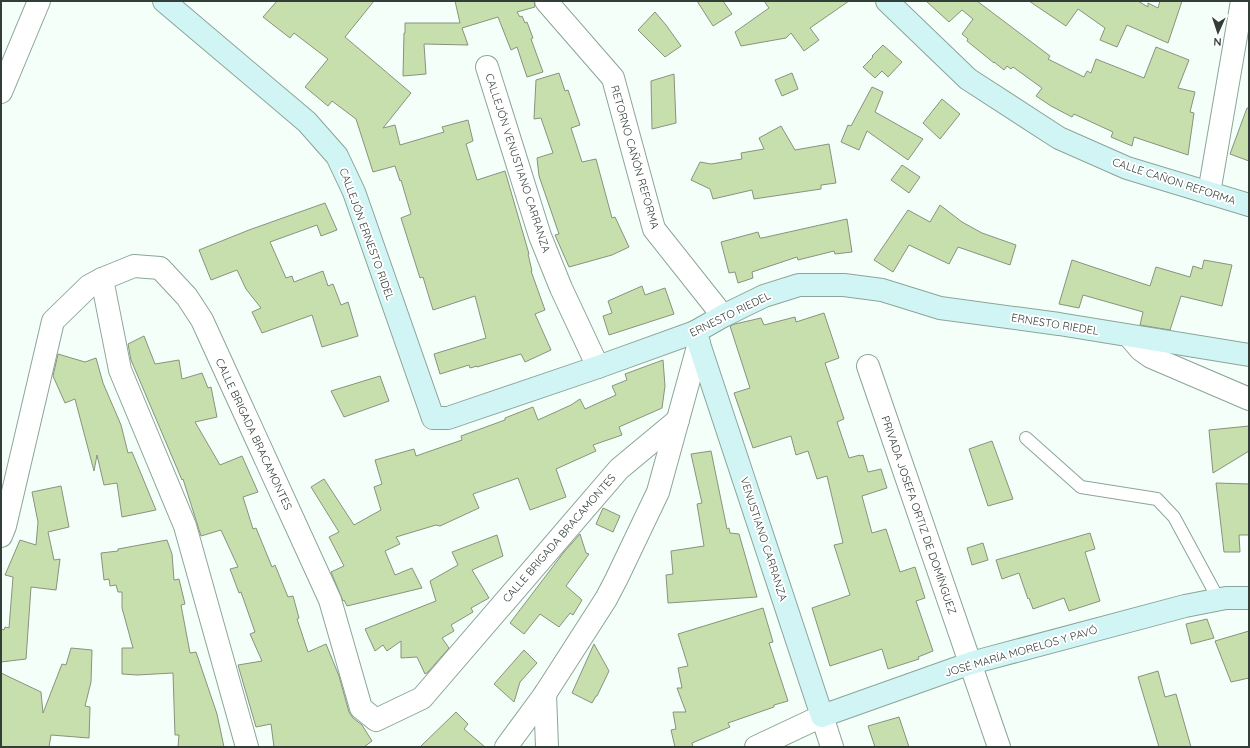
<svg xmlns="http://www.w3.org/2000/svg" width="1250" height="748" font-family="Quicksand,sans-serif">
	<rect width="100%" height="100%" fill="#f4fff9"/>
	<g fill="#c7dfad" stroke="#88937d">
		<polygon points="277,1 374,1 345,37 411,93 383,128 395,125 400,145 444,132 442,127 468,120 473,141 466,144 477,180 505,171 529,254 528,254 532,271 531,271 545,310 535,314 551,350 525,362 521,354 477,367 477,366 470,368 469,365 440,374 434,354 486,338 475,296 433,310 423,277 420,278 401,218 411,214 401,180 400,181 395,166 373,172 356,119 332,101 328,106 305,87 328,59 294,33 290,38 263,17"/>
		<polygon points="455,1 534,1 535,7 517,12 520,17 522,16 525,23 527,22 533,38 531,39 543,72 527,77 517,47 511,50 498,17 462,28 468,45 424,44 426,74 403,76 404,33 405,33 405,23 460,23"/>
		<polygon points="697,1 723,1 732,14 713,26"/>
		<polygon points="764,1 849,1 810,28 819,40 804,51 791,33 786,38 741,46 735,32 769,8"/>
		<polygon points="926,1 977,1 1050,56 1048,59 1084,77 1087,71 1091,73 1096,59 1144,78 1156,47 1189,60 1178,88 1195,92 1190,112 1194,113 1188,155 1134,137 1132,146 1111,137 1113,132 1074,114 1072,117 1051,106 1036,96 1042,88 1013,67 1011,69 1007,66 1004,70 994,62 994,63 967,41 968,39 962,34 973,19 962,10 949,22"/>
		<polygon points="1029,1 1138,1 1148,7 1148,3 1158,8 1160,1 1182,1 1168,43 1127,25 1117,47 1100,40 1105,28 1078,9 1066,26"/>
		<polygon points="655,12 666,25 681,46 665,57 638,30"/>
		<polygon points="883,45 902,62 888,77 882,71 875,78 863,67 873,57 872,56"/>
		<polygon points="559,73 565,91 568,90 580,125 571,128 582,162 596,159 612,218 615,217 629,247 612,255 569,267 555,235 559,234 539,176 537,158 553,153 541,118 534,119 536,80"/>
		<polygon points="792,73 798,89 782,96 775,80"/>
		<polygon points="674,74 676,123 652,129 651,81"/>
		<polygon points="872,87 883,92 875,112 923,139 908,160 867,131 859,150 841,142 848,125 851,126"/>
		<polygon points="942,99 960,114 940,139 923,123"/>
		<polygon points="1247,108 1249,108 1249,161 1230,154"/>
		<polygon points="781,126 795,150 829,144 836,183 821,185 821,189 754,199 752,190 713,199 710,189 691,180 700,162 711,164 742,159 741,153 764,149 759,138"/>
		<polygon points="902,165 920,177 909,193 891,180"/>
		<polygon points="325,203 337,230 321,236 317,225 270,242 286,278 292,276 294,282 323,271 328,286 333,284 341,305 348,302 358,336 322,347 312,315 262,333 252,312 261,308 246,289 237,270 211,280 199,250 249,230"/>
		<polygon points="940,205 962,222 982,233 1016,245 1010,265 958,247 949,264 909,245 893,272 874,260 908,210 930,222"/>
		<polygon points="847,219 852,252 835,254 834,251 798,260 797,257 752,272 753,278 738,283 735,272 729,273 721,242 758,232 760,238 762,238"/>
		<polygon points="1072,260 1150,286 1156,267 1190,277 1193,266 1202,269 1204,260 1232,265 1222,306 1181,296 1170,330 1140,325 1143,312 1083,295 1079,308 1059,304"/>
		<polygon points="642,286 645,295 665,288 674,314 609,335 603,316 612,313 608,301"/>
		<polygon points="824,313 839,358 825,363 844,419 837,422 849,458 860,455 860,456 863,455 868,472 881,469 887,488 862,496 872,533 886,529 900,572 915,567 925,598 916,601 933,651 918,657 919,659 888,669 882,649 830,666 812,608 850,595 834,545 843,543 827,476 817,479 808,451 796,455 791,436 753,448 734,393 750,388 730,326 735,324 761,318 764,325 795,317 796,322"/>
		<polygon points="144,336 155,364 179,360 182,379 202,373 208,388 211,387 217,417 195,422 220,465 242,456 258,492 243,497 253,529 256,528 272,567 275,565 288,597 293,596 299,618 297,619 308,652 326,644 339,676 349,712 353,718 362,725 372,741 364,747 274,747 271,724 256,727 238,665 262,661 250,634 255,632 241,592 239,593 230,569 238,567 221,530 201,536 183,479 182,480 131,360 128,344"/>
		<polygon points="58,354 85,362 96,358 103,383 121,425 128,453 132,452 156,510 122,517 117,483 104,485 97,455 94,471 75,399 65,403 53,376"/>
		<polygon points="663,360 665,386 662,408 619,427 622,435 593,445 596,451 556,469 566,497 530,510 518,478 473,494 479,508 440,526 436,525 396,537 400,544 385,551 395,575 412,568 422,588 347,606 344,600 343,601 331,572 344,566 329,537 339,532 311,487 324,479 354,525 381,510 374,487 382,484 375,460 414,449 416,456 462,440 461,436 505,420 505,418 533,407 538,420 571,405 580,399 585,409 616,395 612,386 627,380 625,374"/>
		<polygon points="380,376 389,401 344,417 331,391"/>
		<polygon points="1249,426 1249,451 1213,473 1209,430"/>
		<polygon points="992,441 1013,499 988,506 969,449"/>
		<polygon points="711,451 727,529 729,528 730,533 739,534 757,597 668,603 666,575 673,574 671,551 704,546 697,504 702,503 691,454"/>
		<polygon points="1216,483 1249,484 1249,535 1239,535 1240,552 1224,552"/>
		<polygon points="61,486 69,527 48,532 54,560 60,559 56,590 31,587 26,659 1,662 1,629 4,630 5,627 9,628 13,577 5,575 20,540 36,545 38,522 32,492"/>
		<polygon points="603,508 620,516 613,532 596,524"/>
		<polygon points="1090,533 1095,549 1085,552 1100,601 1069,611 1064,598 1033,609 1029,598 1028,599 1019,573 1002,579 996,560"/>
		<polygon points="580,534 586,553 589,554 566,586 582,600 573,615 570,613 559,627 540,614 524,634 510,623 564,552"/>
		<polygon points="497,535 503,556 472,570 489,598 471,608 473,612 451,625 454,631 442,638 449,648 428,672 425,674 417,657 401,658 401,641 387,651 383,645 375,651 365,629 436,601 430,581 458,565 452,552"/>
		<polygon points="167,540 172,554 174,580 179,579 185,604 181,605 190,653 196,652 217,714 224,747 178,747 179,735 175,735 173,673 137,675 122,674 122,648 133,648 122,608 122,592 118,592 116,585 110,586 109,579 104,580 101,553 118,551 118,549"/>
		<polygon points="983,543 988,560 972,565 967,548"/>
		<polygon points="763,608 773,642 769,643 788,701 774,705 774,707 728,723 730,727 692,743 693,747 675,747 671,730 676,729 673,712 686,712 677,688 682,688 678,668 688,666 678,634"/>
		<polygon points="1207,619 1214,638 1191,644 1186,624"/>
		<polygon points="1249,631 1249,678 1231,682 1215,641"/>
		<polygon points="594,644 609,671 597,696 596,696 592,703 572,693"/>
		<polygon points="71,648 92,650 91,682 85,706 90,707 89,738 51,735 49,747 1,747 1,673 41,692 43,713 62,664 66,665"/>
		<polygon points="524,650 537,663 520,682 514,702 494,684"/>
		<polygon points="1158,671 1165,697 1176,694 1191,747 1159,747 1138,677"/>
		<polygon points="456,712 468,724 464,729 485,747 420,747"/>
		<polygon points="899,717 909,747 875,747 868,726"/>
	</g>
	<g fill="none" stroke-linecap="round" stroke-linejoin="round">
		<defs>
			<polyline id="lane" points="1026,438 1081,487 1157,499 1174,517 1219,600"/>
			<g id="street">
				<polyline points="546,1 613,78 654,229 723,316"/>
				<polyline points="487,67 540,236 561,288 598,367"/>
				<polyline points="1,92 39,1"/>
				<polyline points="1209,193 1242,1"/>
				<polyline points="102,279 120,370 185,526 247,747"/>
				<polyline points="1129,336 1141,350 1151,357 1249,399"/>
				<polyline points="868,366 999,747"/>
				<polyline points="1,536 5,526 53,321 89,286 102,279 134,266 160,268 187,297 202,320 330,600 361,708 376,720 422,698 619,469 678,420"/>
				<polyline points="545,694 547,747"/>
				<polyline points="506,747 545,694 606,599 616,580 658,492 699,343"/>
				<polyline points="756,747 822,716 832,747"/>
			</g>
			<g id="secondary">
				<polyline points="164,1 307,122 337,156 354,192 433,418 448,418 598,367 695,332 723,316 764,296 799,285 844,285 882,290 940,308 1059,324 1249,355"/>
				<polyline points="887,1 968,79 1059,138 1127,168 1249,205"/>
				<polyline points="695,332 822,716 971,663 1185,606 1226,598 1249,598"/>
			</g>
		</defs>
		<use href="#lane" stroke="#8ca598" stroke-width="14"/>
		<use href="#street" stroke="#8ca598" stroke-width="24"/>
		<use href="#secondary" stroke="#8ca598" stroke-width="24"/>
		<use href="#lane" stroke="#fff" stroke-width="12"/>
		<use href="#street" stroke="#fff" stroke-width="22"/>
		<use href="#secondary" stroke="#d1f4f5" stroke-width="22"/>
	</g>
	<g text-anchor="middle" stroke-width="4" stroke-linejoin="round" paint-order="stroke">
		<g font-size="11" fill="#333e38" stroke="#fff">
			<text transform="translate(635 157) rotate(74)" y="4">RETORNO CAÑÓN REFORMA</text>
			<text transform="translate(518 163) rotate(72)" y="4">CALLEJÓN VENUSTIANO CARRANZA</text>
			<text transform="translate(1174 181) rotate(18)" y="4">CALLE CAÑON REFORMA</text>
			<text transform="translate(367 234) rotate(70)" y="4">CALLEJÓN ERNESTO RIDEL</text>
			<text transform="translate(730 314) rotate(-26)" y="4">ERNESTO RIEDEL</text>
			<text transform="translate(1055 324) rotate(9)" y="4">ERNESTO RIEDEL</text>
			<text transform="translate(254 434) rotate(65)" y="4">CALLE BRIGADA BRACAMONTES</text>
			<text transform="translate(919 515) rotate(71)" y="4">PRIVADA JOSEFA ORTIZ DE DOMÍNGUEZ</text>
			<text transform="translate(559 538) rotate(-49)" y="4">CALLE BRIGADA BRACAMONTES</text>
			<text transform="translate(764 539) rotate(72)" y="4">VENUSTIANO CARRANZA</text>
			<text transform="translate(1021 651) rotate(-16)" y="4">JOSÉ MARÍA MORELOS Y PAVÓ</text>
		</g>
	</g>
	<rect width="1250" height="748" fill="none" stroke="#333e38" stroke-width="4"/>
	<g transform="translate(1218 32) rotate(183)" stroke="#ffffff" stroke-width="3" paint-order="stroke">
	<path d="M0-3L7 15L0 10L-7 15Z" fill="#333e38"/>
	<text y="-6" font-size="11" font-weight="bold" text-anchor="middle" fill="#333e38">N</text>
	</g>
</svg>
